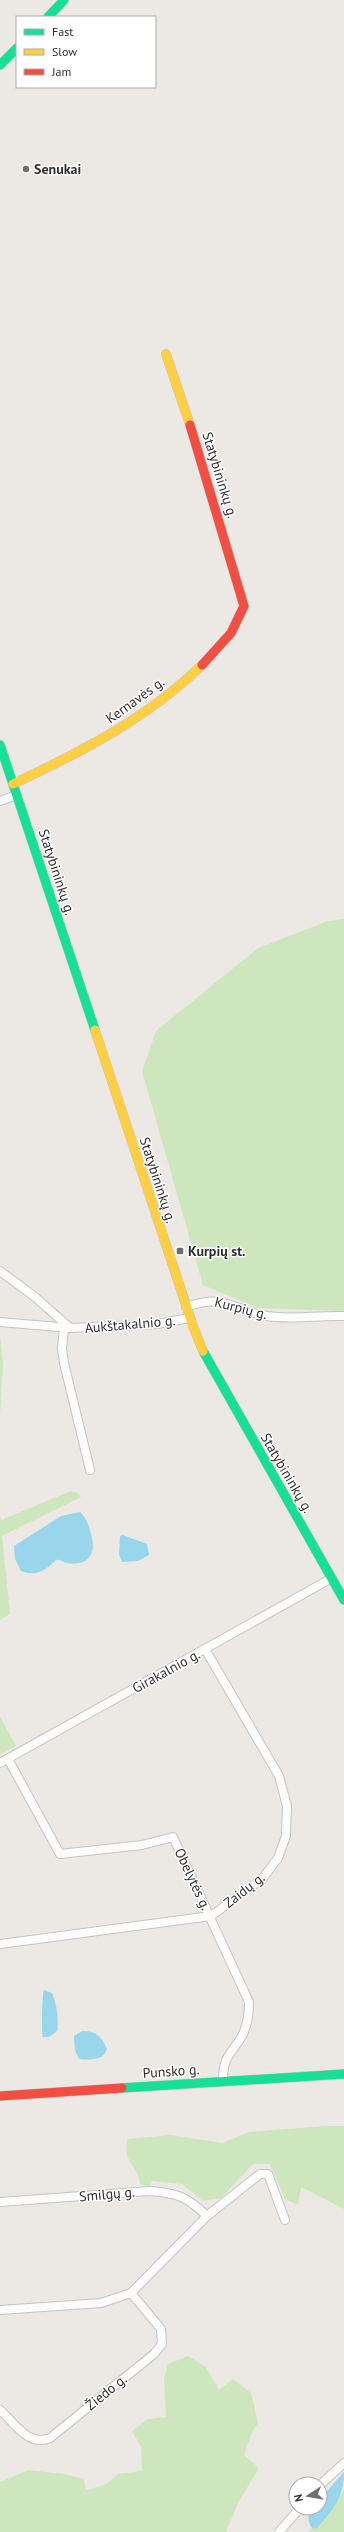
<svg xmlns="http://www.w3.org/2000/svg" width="344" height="2532" font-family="'PT Sans',sans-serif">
	<rect width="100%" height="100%" fill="#ece8e4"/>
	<g fill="#cee6be">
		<polygon points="344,919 344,1311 258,1308 203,1285 142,1071 156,1031 258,948 328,921"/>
		<polygon points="0,1336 3,1364 0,1414"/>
		<polygon points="71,1491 76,1492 81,1497 2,1536 10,1614 0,1620 0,1515 1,1520"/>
		<polygon points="0,1717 16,1746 0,1754"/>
		<path d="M325,2126H344V2209L301,2187L298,2205L285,2199L270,2164H253L221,2198L203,2201L182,2184L152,2181L150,2187L140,2184C138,2165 121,2161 128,2139L171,2135L222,2143L249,2132Z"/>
		<polygon points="188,2356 206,2367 219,2390 233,2379 251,2393 258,2423 252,2432 244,2455 259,2468 238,2503 226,2532 0,2532 0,2482 28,2470 64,2474 84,2479 86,2490 105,2485 118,2474 142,2471 141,2447 132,2431 148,2419 166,2417 164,2378 168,2364"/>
		<polygon points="344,2490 344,2532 308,2532 312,2528 316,2528"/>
	</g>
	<g fill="#99d6ec">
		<path d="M80,1512C88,1519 89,1528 92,1538C96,1556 86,1566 67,1563C63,1563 61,1559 56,1560C46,1570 36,1577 21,1571L15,1559L14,1546L61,1516Z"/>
		<polygon points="123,1535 147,1544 149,1555 138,1561 122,1562 119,1554 120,1536"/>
		<path d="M44,1990L52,1993C57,2005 59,2019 57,2031L49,2037H43C41,2035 42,1993 44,1990Z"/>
		<path d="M82,2031C95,2030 102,2037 107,2049C103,2061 90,2060 79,2059L75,2050L74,2036Z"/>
		<path d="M344,2472C344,2498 333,2510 316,2529L312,2528C307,2520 307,2516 313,2508H320V2499Z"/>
	</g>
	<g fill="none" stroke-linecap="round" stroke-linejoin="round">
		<defs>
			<g id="street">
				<polyline points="0,801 17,795"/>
				<polyline points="0,1271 35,1297 70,1328"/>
				<path d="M186,1307C226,1293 231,1310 267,1316C292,1320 318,1315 344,1316"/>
				<polyline points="0,1322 70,1328 157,1324 190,1318"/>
				<polyline points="64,1328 62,1349 64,1363 90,1470"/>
				<path d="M8,1759L60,1854L142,1845L173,1837L249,2002C249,2014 248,2025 242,2036C230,2056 223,2055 223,2082"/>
				<polyline points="0,1763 332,1578"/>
				<polyline points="0,1944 211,1916 263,1878 278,1858 286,1836 287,1806 279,1776 205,1649"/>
				<path d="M0,2202L150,2191C178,2193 187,2197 207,2216"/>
				<polyline points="0,2310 101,2303 131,2293 207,2216 260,2174 268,2174 285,2220"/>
				<path d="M0,2410C15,2423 28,2447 50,2438L154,2354L162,2344L161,2329L131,2293"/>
				<polyline points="320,2485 344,2463"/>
				<polyline points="279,2532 300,2508"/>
			</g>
			<g id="fast">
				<polyline points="48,17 64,0"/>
				<polyline points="0,65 17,48"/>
				<polyline points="0,745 95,1030"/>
				<polyline points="203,1351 344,1600"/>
				<polyline points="122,2088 344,2074"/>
			</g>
			<g id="slow">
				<polyline points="166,354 190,425"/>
				<path d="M13,784C81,752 148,718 202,665"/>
				<polyline points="95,1030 193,1326 203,1351"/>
			</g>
			<g id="jam">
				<polyline points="190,425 244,606 231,633 202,665"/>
				<polyline points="0,2096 122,2088"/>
			</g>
		</defs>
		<use href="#street" stroke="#c5c4c5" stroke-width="10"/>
		<use href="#fast" stroke="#c5c4c5" stroke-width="10"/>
		<use href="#slow" stroke="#c5c4c5" stroke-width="10"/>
		<use href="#jam" stroke="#c5c4c5" stroke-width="10"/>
		<use href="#street" stroke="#fcfcfb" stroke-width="8"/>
		<use href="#fast" stroke="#16e098" stroke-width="9"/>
		<use href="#slow" stroke="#ffcf43" stroke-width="9"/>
		<use href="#jam" stroke="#f24e42" stroke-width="9"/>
	</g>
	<g fill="#706f6e" stroke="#fff" stroke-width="1.5">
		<circle cx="26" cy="169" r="4"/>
		<rect x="176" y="1247" width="8" height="8" rx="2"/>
	</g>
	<g text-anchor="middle" stroke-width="3" stroke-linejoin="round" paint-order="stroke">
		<g font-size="14" font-weight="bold" fill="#2e2e2e" stroke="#fff" text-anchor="start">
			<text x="34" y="174">Senukai</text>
			<text x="188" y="1256">Kurpių st.</text>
		</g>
		<g font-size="14" fill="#2e2e2e" stroke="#fff">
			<text transform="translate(220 475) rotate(73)" y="5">Statybininkų g.</text>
			<text transform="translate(135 700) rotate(-36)" y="5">Kernavės g.</text>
			<text transform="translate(57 872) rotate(72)" y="5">Statybininkų g.</text>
			<text transform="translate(158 1180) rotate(72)" y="5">Statybininkų g.</text>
			<text transform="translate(241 1308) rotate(14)" y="5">Kurpių g.</text>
			<text transform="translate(130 1324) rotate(-5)" y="5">Aukštakalnio g.</text>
			<text transform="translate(287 1473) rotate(60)" y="5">Statybininkų g.</text>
			<text transform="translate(166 1671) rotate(-29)" y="5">Girakalnio g.</text>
			<text transform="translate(193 1879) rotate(65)" y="5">Obelytės g.</text>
			<text transform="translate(244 1890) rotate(-38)" y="5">Zaidų g.</text>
			<text transform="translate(171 2071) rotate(-4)" y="5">Punsko g.</text>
			<text transform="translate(107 2194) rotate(-5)" y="5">Smilgų g.</text>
			<text transform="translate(106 2392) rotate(-39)" y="5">Žiedo g.</text>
		</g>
	</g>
	<rect x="16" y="16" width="140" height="72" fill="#ffffff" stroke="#ababab"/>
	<rect x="24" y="29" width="20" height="6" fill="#16e098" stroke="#ababab"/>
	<text x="52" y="36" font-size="12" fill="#2e2e2e">Fast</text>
	<rect x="24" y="49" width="20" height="6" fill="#ffcf43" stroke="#ababab"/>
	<text x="52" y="56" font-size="12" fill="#2e2e2e">Slow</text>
	<rect x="24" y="69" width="20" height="6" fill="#f24e42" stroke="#ababab"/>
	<text x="52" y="76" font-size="12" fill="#2e2e2e">Jam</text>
	<g transform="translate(308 2496) rotate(258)"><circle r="19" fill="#ffffff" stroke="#ababab"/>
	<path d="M0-3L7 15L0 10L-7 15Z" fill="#706f6e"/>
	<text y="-6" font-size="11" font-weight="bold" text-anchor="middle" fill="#2e2e2e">N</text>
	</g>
</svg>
